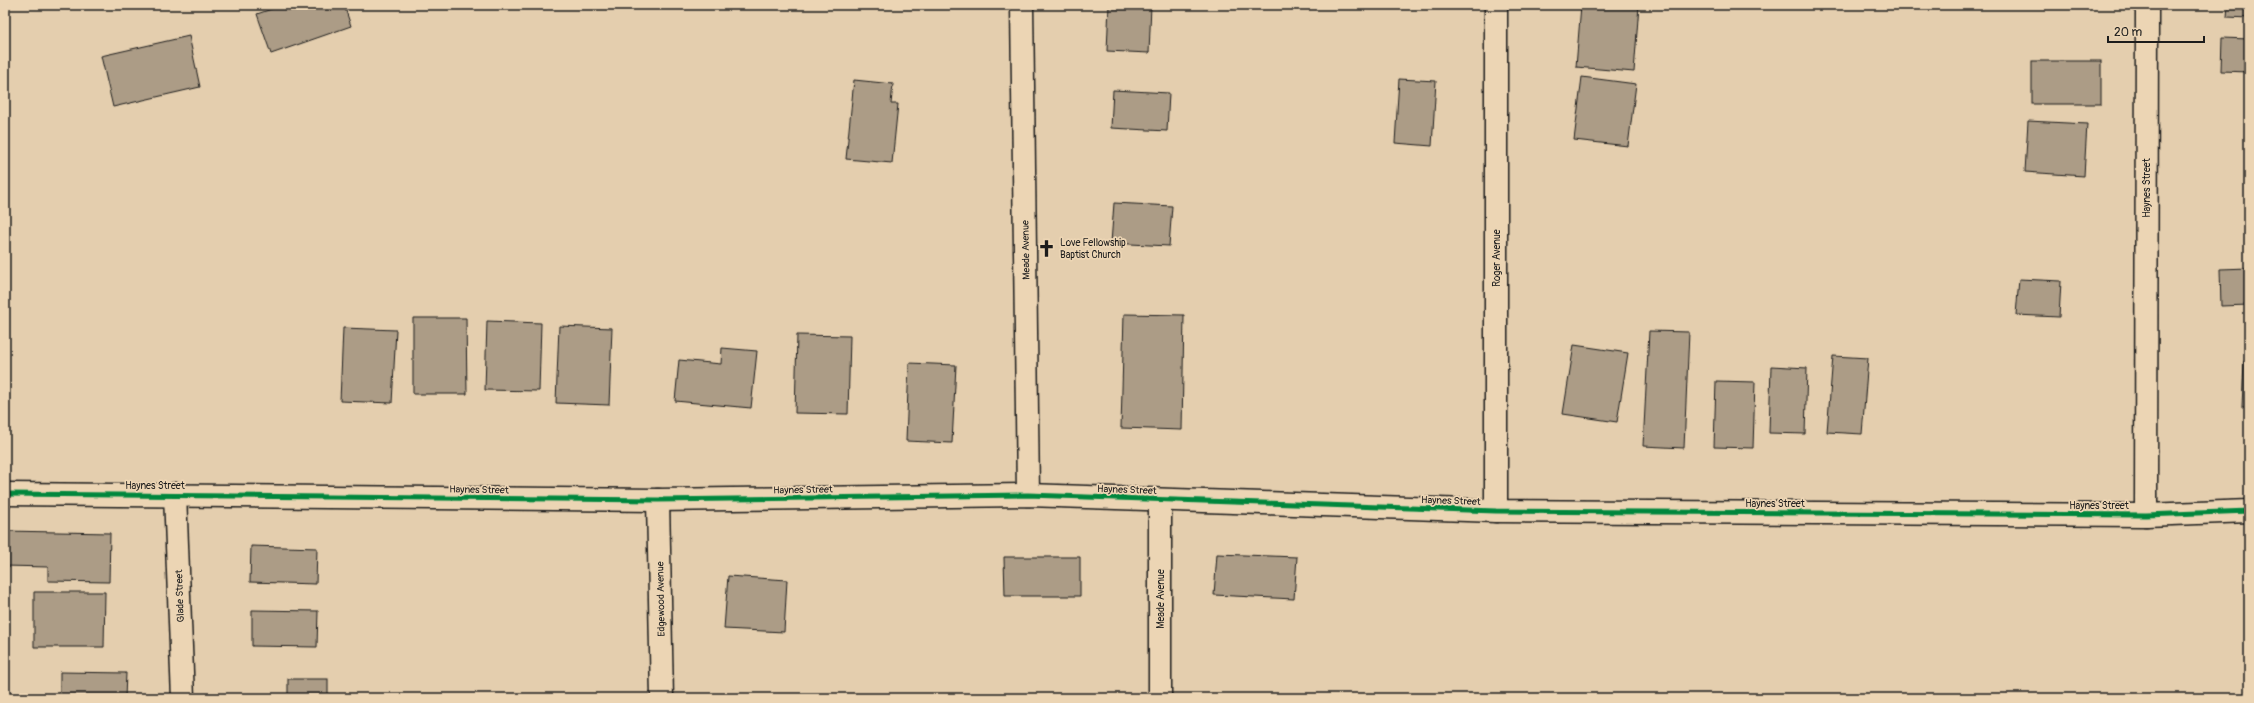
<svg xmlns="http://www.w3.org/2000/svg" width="2254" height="703" font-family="Pangolin,sans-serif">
	<rect width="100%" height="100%" fill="#e4ceae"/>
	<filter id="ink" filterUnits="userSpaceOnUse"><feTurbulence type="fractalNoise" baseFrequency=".025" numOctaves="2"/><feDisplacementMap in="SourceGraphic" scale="8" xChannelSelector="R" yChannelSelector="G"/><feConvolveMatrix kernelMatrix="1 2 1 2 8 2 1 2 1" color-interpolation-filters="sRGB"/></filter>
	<g filter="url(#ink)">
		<g fill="#ac9c86" stroke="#1c1c1c">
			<polygon points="283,5 344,5 351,26 271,54 257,14"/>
			<polygon points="1109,5 1151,5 1149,53 1107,51"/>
			<polygon points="1581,5 1639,5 1634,72 1576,67"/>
			<polygon points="2228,5 2249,5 2249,18 2227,17"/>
			<polygon points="189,36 200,87 113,107 101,56"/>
			<polygon points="2222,38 2249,39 2249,72 2221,71"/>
			<rect x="2032" y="61" width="69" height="43"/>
			<polygon points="1582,77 1636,84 1628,146 1574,140"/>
			<polygon points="1399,79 1436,81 1432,146 1395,143"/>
			<polygon points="854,80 893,84 891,104 898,104 892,163 846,159"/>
			<polygon points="1113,90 1169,93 1167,131 1111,128"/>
			<polygon points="2028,121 2087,124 2084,176 2025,172"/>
			<polygon points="1114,203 1172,206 1169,246 1111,243"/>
			<polygon points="2249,268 2249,305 2221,306 2220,269"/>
			<polygon points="2019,279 2061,281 2059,317 2016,315"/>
			<polygon points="1124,314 1184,315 1182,430 1121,428"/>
			<polygon points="413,318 466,318 467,394 413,394"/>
			<polygon points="487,321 541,323 539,391 485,390"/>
			<polygon points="559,326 612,328 609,405 556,403"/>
			<polygon points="343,328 396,330 392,403 340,401"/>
			<polygon points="1649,331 1689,332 1684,448 1643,446"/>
			<polygon points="797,335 850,336 848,414 795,413"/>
			<polygon points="1574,345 1628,353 1617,422 1563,414"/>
			<polygon points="722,348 757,351 751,408 675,401 679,360 721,364"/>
			<polygon points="1833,356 1868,358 1862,434 1827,432"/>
			<polygon points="2244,361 2249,361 2249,407 2242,407"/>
			<polygon points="909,363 956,365 952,443 906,441"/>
			<polygon points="1771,366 1807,368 1805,434 1769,433"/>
			<polygon points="1716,381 1755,382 1753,448 1714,447"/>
			<polygon points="5,531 110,533 109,582 48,581 48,567 5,566"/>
			<polygon points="251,546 317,548 316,584 250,582"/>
			<polygon points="1217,554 1297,557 1294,599 1214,595"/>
			<polygon points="1004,557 1080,557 1080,596 1005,596"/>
			<polygon points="728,576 787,580 784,632 724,629"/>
			<polygon points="34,592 105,592 104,647 34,647"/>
			<polygon points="252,610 318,611 317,647 252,646"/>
			<polygon points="60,672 126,673 125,698 60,698"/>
			<rect x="288" y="679" width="40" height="19"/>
		</g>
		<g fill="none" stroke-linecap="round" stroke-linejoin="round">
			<defs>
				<g id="minor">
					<polyline points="1022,5 1028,495"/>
					<polyline points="1496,5 1496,511"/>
					<polyline points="5,494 658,500 1028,495 1496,511 2146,515 2249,511"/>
					<polyline points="175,494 183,698"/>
					<polyline points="658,500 662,698"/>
					<polyline points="1160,500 1160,698"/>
					<polyline points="2146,515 2147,5"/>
				</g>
			</defs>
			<use href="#minor" stroke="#1c1c1c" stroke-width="25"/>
			<use href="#minor" stroke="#ecd5b4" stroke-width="22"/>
			<defs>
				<polyline id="cycleway" points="5,494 658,500 1028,495 1496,511 2146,515 2249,511"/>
			</defs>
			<use href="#cycleway" stroke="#ecd5b4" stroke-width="8"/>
			<use href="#cycleway" stroke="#00873e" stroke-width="5"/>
		</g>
	</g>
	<defs>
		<symbol id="church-bare" viewBox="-9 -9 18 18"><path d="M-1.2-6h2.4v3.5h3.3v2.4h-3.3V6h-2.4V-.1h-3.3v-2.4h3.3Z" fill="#1c1c1c" stroke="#ecd5b4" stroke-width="2.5" paint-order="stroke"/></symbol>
	</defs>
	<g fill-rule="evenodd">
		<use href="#church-bare" x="1034" y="236" width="25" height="25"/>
	</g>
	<g text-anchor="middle" stroke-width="3.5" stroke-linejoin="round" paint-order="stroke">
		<g font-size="10" fill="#1c1c1c" stroke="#ecd5b4">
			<text transform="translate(2146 188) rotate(-90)" y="4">Haynes Street</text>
			<text transform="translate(1025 250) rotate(-91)" y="4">Meade Avenue</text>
			<text transform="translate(1496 258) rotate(-90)" y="4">Roger Avenue</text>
			<text x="155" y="489">Haynes Street</text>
			<text transform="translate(479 489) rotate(1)" y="4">Haynes Street</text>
			<text transform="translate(803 489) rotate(-1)" y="4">Haynes Street</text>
			<text transform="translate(1127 489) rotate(2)" y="4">Haynes Street</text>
			<text transform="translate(1451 500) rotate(2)" y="4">Haynes Street</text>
			<text x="1775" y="507">Haynes Street</text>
			<text x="2099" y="509">Haynes Street</text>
			<text transform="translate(179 596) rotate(-92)" y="4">Glade Street</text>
			<text transform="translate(660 599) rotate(-91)" y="4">Edgewood Avenue</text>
			<text transform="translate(1160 599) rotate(-90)" y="4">Meade Avenue</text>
		</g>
		<g font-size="10" fill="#1c1c1c" stroke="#ecd5b4" text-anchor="start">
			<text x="1060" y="246">Love Fellowship<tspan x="1060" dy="12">Baptist Church</tspan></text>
		</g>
	</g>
	<rect width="2254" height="703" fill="none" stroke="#ecd5b4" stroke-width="20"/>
	<rect x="10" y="10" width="2234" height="683" fill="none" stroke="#1c1c1c" stroke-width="1.5" filter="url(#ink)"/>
	<path d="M2108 36v6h96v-6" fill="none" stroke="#1c1c1c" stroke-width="2"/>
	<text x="2114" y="36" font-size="12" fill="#1c1c1c" stroke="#ecd5b4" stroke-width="3" paint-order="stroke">20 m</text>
</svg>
